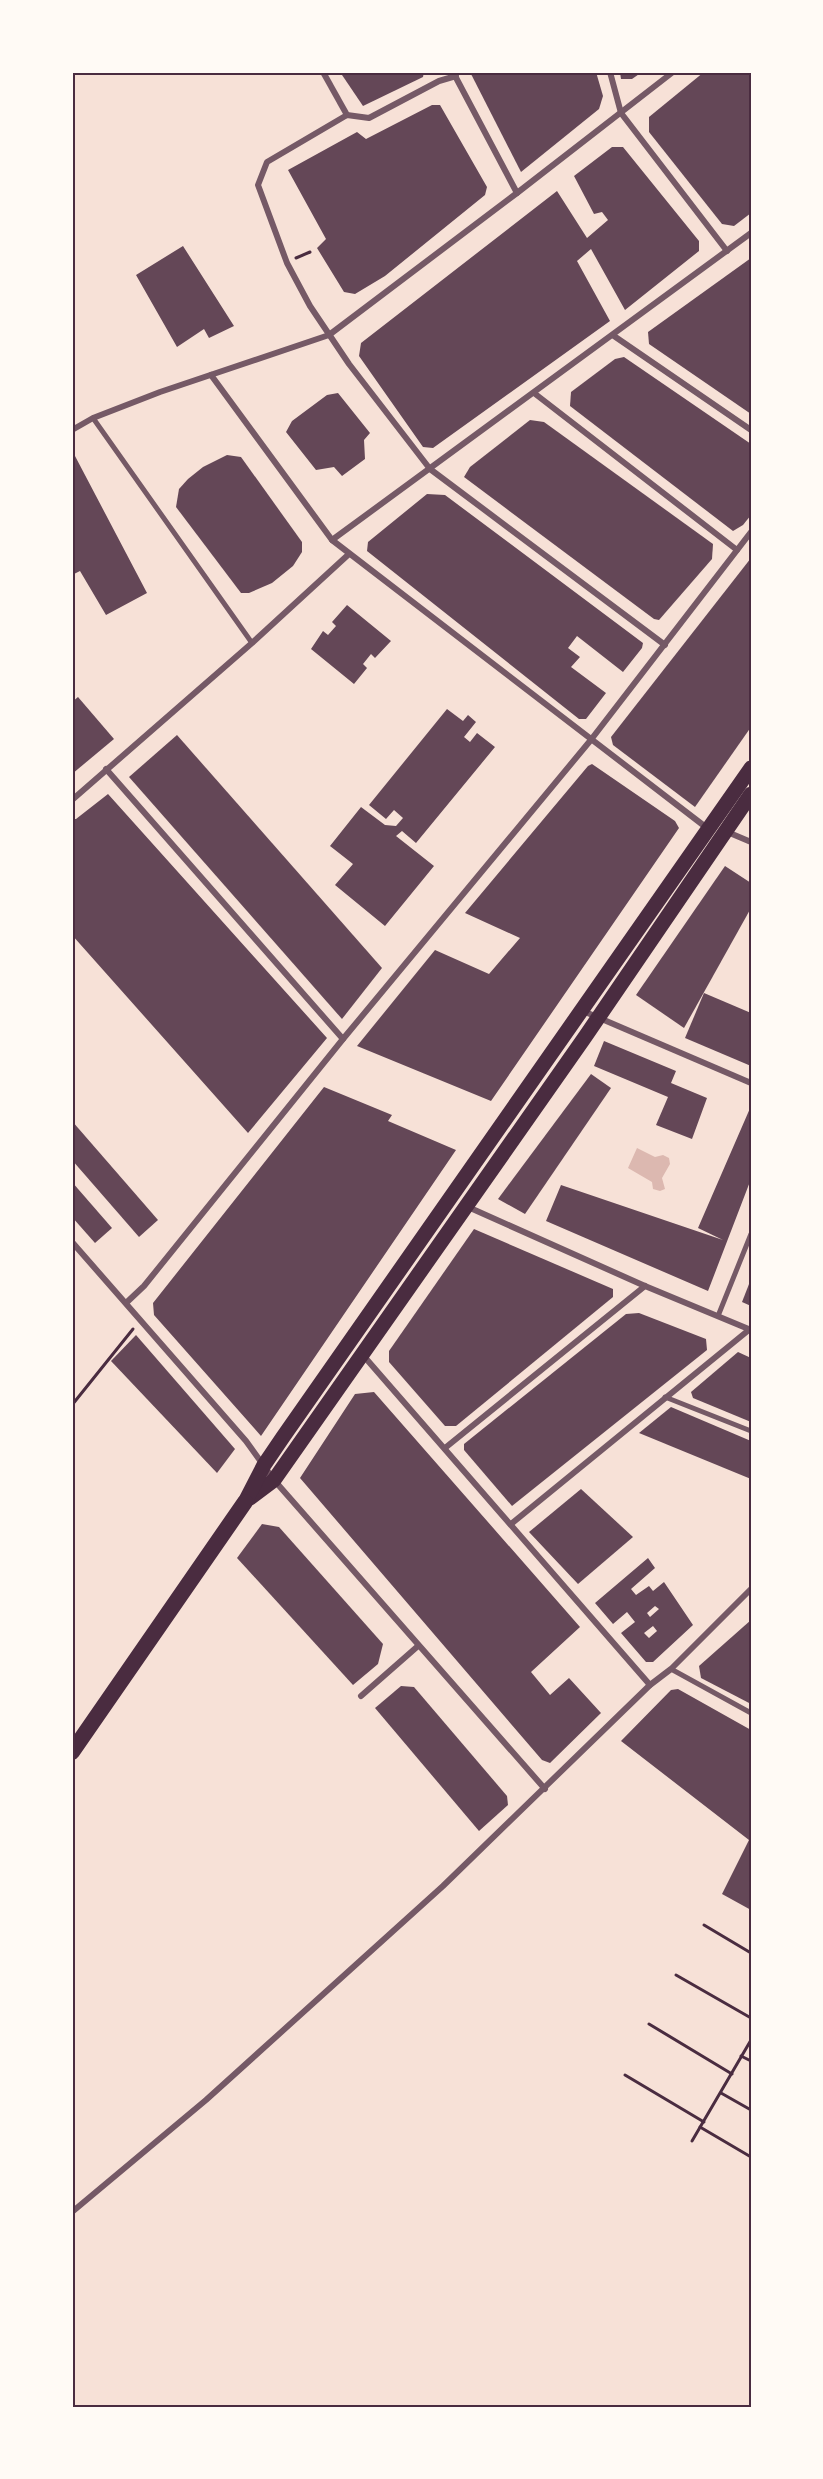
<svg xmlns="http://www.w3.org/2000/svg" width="823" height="2479" font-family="'Asap Condensed',sans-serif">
	<rect width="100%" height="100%" fill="#f7e1d7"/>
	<polygon fill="#dcb8b0" points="637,1148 655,1157 663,1155 669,1158 670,1164 662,1178 665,1189 660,1191 653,1189 652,1182 628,1168"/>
	<g fill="#644757" fill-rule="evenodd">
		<polygon points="340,72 424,72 423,77 363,106"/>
		<polygon points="470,72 596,72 603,96 599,109 521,172"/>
		<polygon points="620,72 642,72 632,79 621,79"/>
		<polygon points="704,72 751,72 751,213 734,226 722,224 649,132 649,117"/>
		<polygon points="432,105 440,105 487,187 485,195 385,276 355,294 344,292 317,248 326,239 288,170 357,132 366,139"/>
		<polygon points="612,147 623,147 699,241 699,251 625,310 591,249 577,261 610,321 433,448 423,447 359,356 361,343 557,191 587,238 608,220 602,212 594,214 574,176"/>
		<polygon points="183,246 234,326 209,338 204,329 177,347 136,275"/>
		<polygon points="751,258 751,414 649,344 648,332"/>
		<polygon points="624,357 751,444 751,515 743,525 733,531 570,406 571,392 615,359"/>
		<polygon points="338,393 370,433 364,440 365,459 342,476 334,467 316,470 286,432 292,421 327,395"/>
		<polygon points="530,420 544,422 713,544 712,559 659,620 654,619 464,477 470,467"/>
		<polygon points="227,455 241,457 302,542 302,552 293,566 272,583 249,593 241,593 176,507 179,489 188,479 203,467"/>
		<polygon points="75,456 147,593 106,615 80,571 72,575 72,457"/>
		<polygon points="427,494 445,495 643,643 642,648 623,672 577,636 568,648 580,657 571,667 606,693 586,719 579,719 367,551 368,542"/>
		<polygon points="751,558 751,727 695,807 613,745 611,737"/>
		<polygon points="347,605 391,641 375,658 371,654 363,664 367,668 354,684 311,649 323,631 328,635 336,626 332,622"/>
		<polygon points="78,697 114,739 72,774 72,702"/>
		<polygon points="447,709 463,721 468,715 476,722 464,737 470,742 477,733 495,747 416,843 402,831 396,836 434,866 385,926 335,885 353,864 330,846 361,807 385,825 396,826 403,818 394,810 386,819 369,805"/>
		<polygon points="177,735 382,968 342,1019 129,777"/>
		<polygon points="592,764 675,821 679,828 491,1101 357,1046 435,950 489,974 520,938 465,913 588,766"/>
		<polygon points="108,794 327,1038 248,1133 72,935 72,819 76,819"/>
		<polygon points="725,866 751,883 751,908 684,1028 636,995"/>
		<polygon points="704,993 751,1013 751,1066 685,1038"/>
		<polygon points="604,1041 676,1071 671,1083 707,1098 692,1139 656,1125 668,1097 594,1066"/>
		<polygon points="591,1074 611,1088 525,1214 498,1199"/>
		<polygon points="324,1087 392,1115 388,1121 456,1150 261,1436 154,1315 153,1303"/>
		<polygon points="751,1106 751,1179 708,1291 546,1221 561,1185 723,1240 698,1228"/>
		<polygon points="72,1121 158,1220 139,1237 72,1160"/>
		<polygon points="72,1182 112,1228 95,1243 72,1217"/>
		<polygon points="474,1229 613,1289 613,1297 456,1426 445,1426 389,1362 389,1351"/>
		<polygon points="751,1279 751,1306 742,1302"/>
		<polygon points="639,1313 706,1339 707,1350 512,1506 464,1450 464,1444 626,1314"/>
		<polygon points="136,1335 235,1449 217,1473 111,1361"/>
		<polygon points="738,1352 751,1358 751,1422 693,1398 691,1392"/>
		<polygon points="374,1392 580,1627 531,1672 550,1695 569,1678 601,1713 550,1763 542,1760 300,1478 355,1394"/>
		<polygon points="671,1407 751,1441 751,1479 639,1433"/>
		<polygon points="581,1489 633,1537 578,1584 529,1532"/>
		<polygon points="262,1524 279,1527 383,1644 378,1664 353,1685 237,1558"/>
		<path d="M648,1558L655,1568L631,1589L636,1595L649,1586L653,1591L664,1582L693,1625L653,1662H646L621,1633L635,1622L627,1612L613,1624L595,1603ZM655,1606L659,1609L650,1617L647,1613ZM653,1626L657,1631L649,1638L644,1633Z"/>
		<polygon points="751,1620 751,1704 701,1678 699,1666"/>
		<polygon points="401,1686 414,1687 507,1796 508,1805 479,1831 375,1708"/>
		<polygon points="678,1689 751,1730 751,1910 722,1894 749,1840 621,1741 671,1690"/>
	</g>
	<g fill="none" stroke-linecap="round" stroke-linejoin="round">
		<g stroke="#4a2c40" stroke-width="3">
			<polyline points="296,258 310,252"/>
			<polyline points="72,1405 133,1329"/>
			<polyline points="704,1925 751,1953"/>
			<polyline points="676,1975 751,2018"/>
			<polyline points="649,2024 732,2074"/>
			<polyline points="741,2056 751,2061"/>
			<polyline points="625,2075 704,2122"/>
			<polyline points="721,2093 751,2110"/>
			<polyline points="700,2127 751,2157"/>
			<polyline points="692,2141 751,2040"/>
		</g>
		<g stroke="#755966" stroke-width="5">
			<polyline points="93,418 252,643"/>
			<polyline points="718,1316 751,1234"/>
			<polyline points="665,1397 751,1431"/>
			<polyline points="671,1669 751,1713"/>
		</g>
		<g stroke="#755966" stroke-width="6">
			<polyline points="323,72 347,115"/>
			<polyline points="453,72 517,193"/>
			<polyline points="610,72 621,113 727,251"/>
			<polyline points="456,76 439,81 369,118 347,115 267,162 258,185 287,263 310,306 349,364 430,469 665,645"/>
			<polyline points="614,336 751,430"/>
			<polyline points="211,375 332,540 707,828"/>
			<polyline points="534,393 737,550"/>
			<polyline points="72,430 93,418 160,392 329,335 517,193 673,72"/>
			<polyline points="332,540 751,233"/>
			<polyline points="106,769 343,1039"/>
			<polyline points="72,800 252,643 349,554"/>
			<polyline points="725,831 751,842"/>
			<polyline points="583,1011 751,1083"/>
			<polyline points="468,1207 645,1286 751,1330"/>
			<polyline points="72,1242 246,1441 274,1480 545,1789"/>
			<polyline points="126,1303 144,1286 343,1039 590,741 751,532"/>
			<polyline points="362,1354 650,1685"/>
			<polyline points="445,1448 645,1286"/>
			<polyline points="511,1524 750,1329"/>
			<polyline points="361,1696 418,1646"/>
			<polyline points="72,2212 206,2100 443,1886 650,1685 671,1669 751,1589"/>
		</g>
		<g stroke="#4a2c40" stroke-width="15">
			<polyline points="250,1498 274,1480 585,1037 751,794"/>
			<polyline points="245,1502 264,1465 283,1437 751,768"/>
		</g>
		<polyline stroke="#4a2c40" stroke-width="16" points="72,1752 245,1502"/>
	</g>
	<rect width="823" height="2479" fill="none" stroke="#fffaf5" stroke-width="147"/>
	<rect x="74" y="74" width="676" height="2332" fill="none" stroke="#4a2c40" stroke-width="2"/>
</svg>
